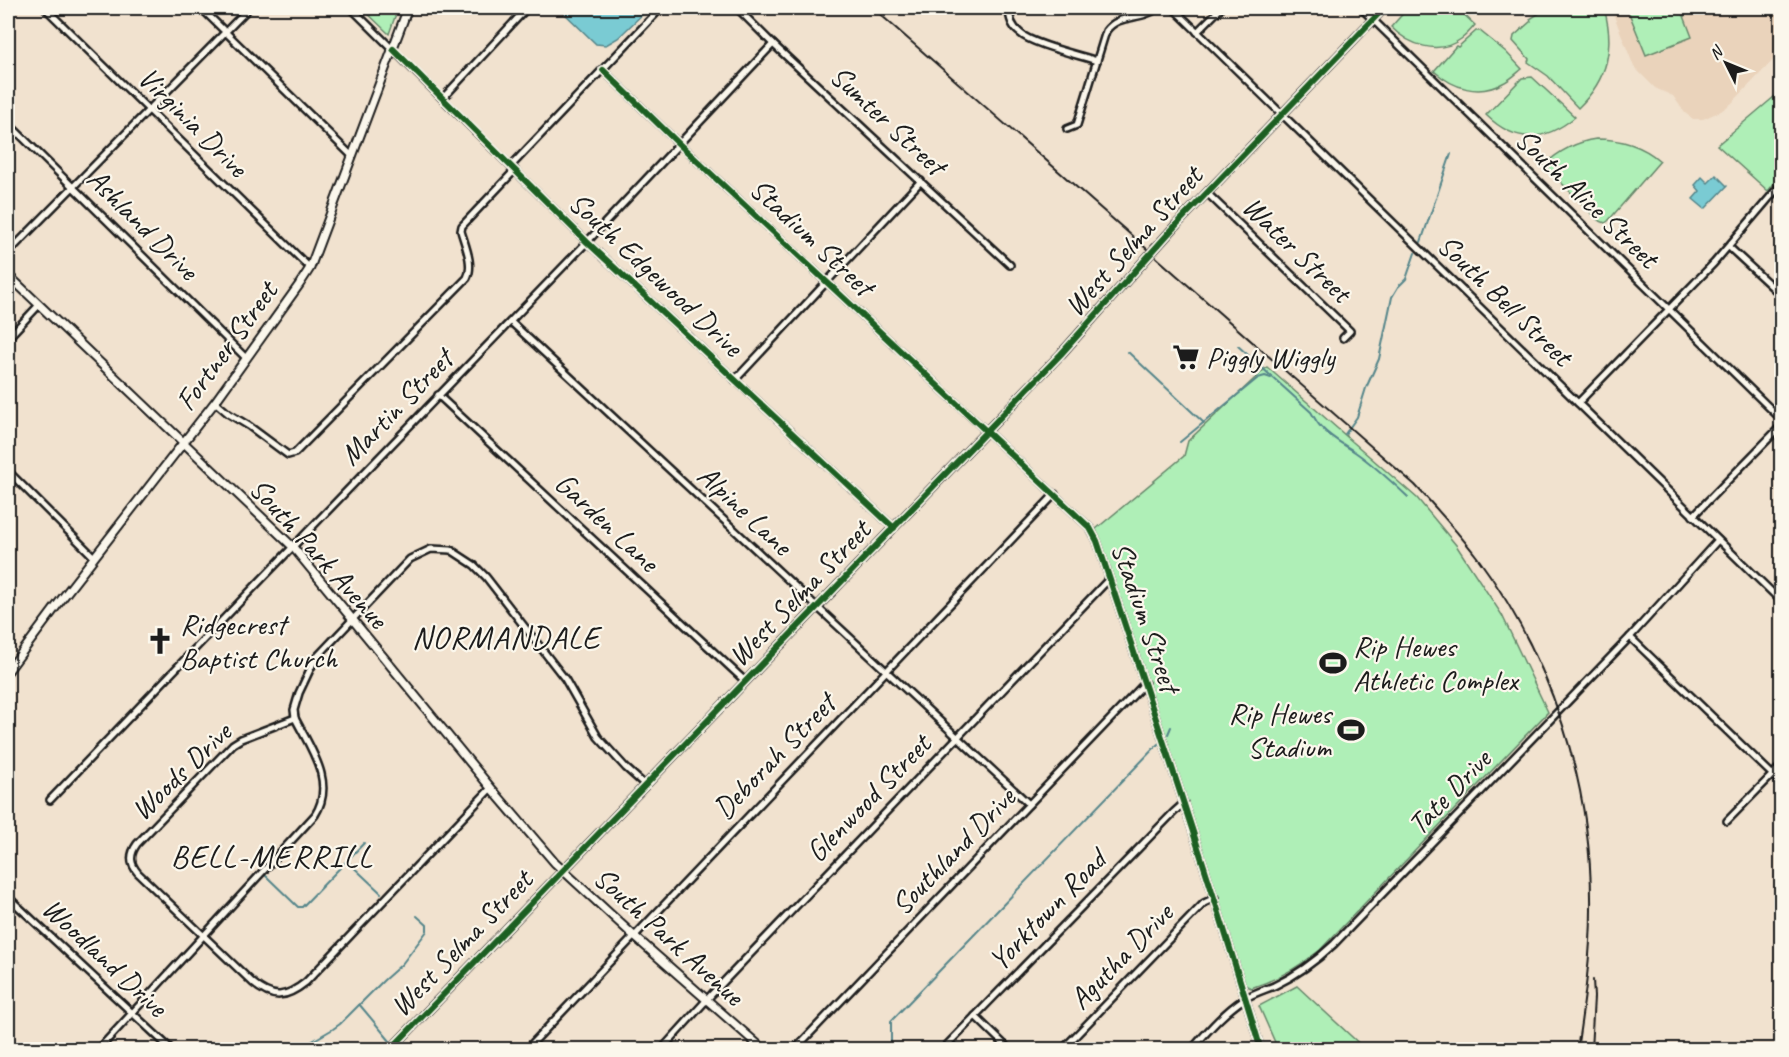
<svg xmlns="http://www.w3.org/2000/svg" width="1789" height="1057" font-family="Caveat,sans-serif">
	<rect width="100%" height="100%" fill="#f1e2cf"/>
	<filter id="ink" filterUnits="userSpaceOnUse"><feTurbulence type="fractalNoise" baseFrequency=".0167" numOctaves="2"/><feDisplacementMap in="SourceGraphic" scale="12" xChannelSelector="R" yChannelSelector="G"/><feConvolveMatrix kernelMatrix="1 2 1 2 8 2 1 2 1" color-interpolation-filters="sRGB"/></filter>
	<g filter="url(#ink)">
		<polygon fill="#ead3bb" points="1611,8 1781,8 1781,52 1732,103 1721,111 1703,119 1693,119 1685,113 1673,96 1655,88 1634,67"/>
		<g fill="#afefb7" stroke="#66866a" stroke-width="1.5">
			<polygon points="362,8 398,8 389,34"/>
			<path d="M1408,8H1457L1475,25C1471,30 1467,35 1461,39C1438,56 1409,45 1391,27Z"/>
			<path d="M1547,8H1604C1615,47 1608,79 1578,108L1548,76L1528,62L1529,59L1513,41L1514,36L1531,21L1530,19Z"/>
			<polygon points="1627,8 1681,8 1692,37 1646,55"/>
			<path d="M1476,31H1480L1506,52L1522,69C1516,74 1510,80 1503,83C1479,97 1453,88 1434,71L1456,46L1458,47Z"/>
			<path d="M1532,77L1575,117C1544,142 1516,144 1486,115L1522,78Z"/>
			<polygon points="1781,91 1781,175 1768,191 1717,145"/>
			<path d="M1596,139C1620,139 1642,145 1660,161L1608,221L1605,223L1598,220L1544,165C1559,151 1576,142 1596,139Z"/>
			<path d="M1267,367L1417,498L1456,545L1502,615L1548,712L1320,950C1299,967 1276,980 1251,988L1245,985L1165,733L1096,529L1184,456L1188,441Z"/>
			<polygon points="1297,986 1365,1049 1278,1049 1259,1006"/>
		</g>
		<g fill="#7acbd3" stroke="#54858a" stroke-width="1.5">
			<polygon points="559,8 649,8 618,38 606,45 596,44"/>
			<polygon points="1716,175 1727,186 1705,209 1693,199 1700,191 1695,185 1702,177 1708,183"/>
		</g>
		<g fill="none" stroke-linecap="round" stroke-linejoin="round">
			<g stroke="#54858a" stroke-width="2">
				<polyline points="1421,242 1451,154"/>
				<path d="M1238,346L1311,412C1314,417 1317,423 1321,427C1331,438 1343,444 1355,452C1374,465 1391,481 1408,497"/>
				<polyline points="1128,352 1204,423"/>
				<polyline points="1345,434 1357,417 1366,388 1379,359 1392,297 1398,287 1406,279 1415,253"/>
				<polyline points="1180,442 1258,378 1265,376 1271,378"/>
				<polyline points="1168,734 1171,727"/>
				<polyline points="347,861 381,893"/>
				<polyline points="265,875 298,907 302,907 364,843"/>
				<polyline points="359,1004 390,1041"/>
				<polyline points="399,1049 399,1050"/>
				<polyline points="297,1050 333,1029 340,1024 384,980 402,964 427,931 427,925 417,916"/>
				<polyline points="891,1050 891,1021 1158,744"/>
			</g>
			<defs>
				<g id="minor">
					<polyline points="45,8 310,268"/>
					<polyline points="201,8 352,156"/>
					<polyline points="351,8 587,242 894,528"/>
					<polyline points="737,8 773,44 1010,265"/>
					<path d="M1009,8C1009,17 1012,27 1020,33C1031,44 1079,55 1097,61"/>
					<polyline points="1173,8 1782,602"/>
					<polyline points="1361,8 1782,420"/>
					<polyline points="1197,32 1221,8"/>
					<path d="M603,70L679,144L1090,528L1097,541C1153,710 1210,879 1261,1050"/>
					<polyline points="443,98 527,8"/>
					<polyline points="8,123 246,358"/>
					<path d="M1067,129L1077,125L1106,31C1119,13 1141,21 1157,8"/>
					<polyline points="511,166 661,8"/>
					<polyline points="1207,193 1350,331 1343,338"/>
					<polyline points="1729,247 1782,296"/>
					<polyline points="8,253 249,8"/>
					<polyline points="511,322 1029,804"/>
					<polyline points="8,338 39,305"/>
					<polyline points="735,380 921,181"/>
					<polyline points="438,395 745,681"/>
					<path d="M215,402L229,414L249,426L288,455L295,453L467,278C474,265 465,245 461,231L462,226L515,170"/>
					<polyline points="1578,403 1714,263 1782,183"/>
					<polyline points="8,471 94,557"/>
					<polyline points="1693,516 1782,425"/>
					<polyline points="1630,637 1782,784"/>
					<path d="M295,718L241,739L233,744L137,844C129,855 130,864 138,873L253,983C273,1000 286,998 306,982L491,788"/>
					<polyline points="50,800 257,584 587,242 773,44"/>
					<polyline points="1727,821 1782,765"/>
					<polyline points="8,897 172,1050"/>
					<polyline points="975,1016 1010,1050"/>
					<path d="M98,1050L315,815C336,782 310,748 295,718L294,710L299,693L315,659L410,559L431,549L451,550L474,565L486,577L565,679L598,737L626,768L645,785"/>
					<polyline points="526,1050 1055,494"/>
					<polyline points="661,1050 712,994 1109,579"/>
					<polyline points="794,1050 1145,683"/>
					<polyline points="942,1050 1174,812 1184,803"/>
					<polyline points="1062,1050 1204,903 1215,898"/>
					<path d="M1191,1050C1207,1032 1224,1012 1244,999C1254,993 1264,990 1274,986C1297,975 1316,961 1334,944L1630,637L1718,540"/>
				</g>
				<g id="tertiary">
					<polyline points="8,275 293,547 491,788 555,863 633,935 764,1050"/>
					<polyline points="8,671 61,600 215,402 299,285 310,268 408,8"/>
					<polyline points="390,1050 1061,354 1177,224 1384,8"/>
				</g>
			</defs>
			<use href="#minor" stroke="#1c1c1c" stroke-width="10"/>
			<use href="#tertiary" stroke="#1c1c1c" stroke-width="11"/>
			<use href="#minor" stroke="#fbf7ec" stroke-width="5"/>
			<use href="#tertiary" stroke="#fbf7ec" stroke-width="7"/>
			<g stroke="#1c1c1c" stroke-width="2">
				<path d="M873,8L1415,485C1437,509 1458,532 1477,557C1551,657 1593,785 1591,910C1591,957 1584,1003 1577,1050"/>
				<polyline points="1591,1050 1594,997 1593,980"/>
			</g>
			<defs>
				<g id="cycleway">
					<polyline points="393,49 587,242 894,528"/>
					<path d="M603,70L679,144L1090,528L1097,541C1153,710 1210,879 1261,1050"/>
					<polyline points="390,1050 1061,354 1177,224 1384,8"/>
				</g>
			</defs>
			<use href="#cycleway" stroke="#fbf7ec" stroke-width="10"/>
			<use href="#cycleway" stroke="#1b5e20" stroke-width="6"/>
		</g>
	</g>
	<defs>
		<symbol id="supermarket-bare" viewBox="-9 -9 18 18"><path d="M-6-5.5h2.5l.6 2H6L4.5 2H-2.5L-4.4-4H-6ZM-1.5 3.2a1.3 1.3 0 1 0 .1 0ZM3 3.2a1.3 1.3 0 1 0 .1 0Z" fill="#1c1c1c" stroke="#fbf7ec" stroke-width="2.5" paint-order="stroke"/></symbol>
		<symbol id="church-bare" viewBox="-9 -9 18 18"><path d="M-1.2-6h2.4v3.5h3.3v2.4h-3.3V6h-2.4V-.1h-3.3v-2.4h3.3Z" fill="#1c1c1c" stroke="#fbf7ec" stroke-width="2.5" paint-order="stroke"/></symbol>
		<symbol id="stadium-bare" viewBox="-9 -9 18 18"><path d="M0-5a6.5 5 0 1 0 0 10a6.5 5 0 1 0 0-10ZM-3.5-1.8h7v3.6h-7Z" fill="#1c1c1c" stroke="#fbf7ec" stroke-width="2.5" paint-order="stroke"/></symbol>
	</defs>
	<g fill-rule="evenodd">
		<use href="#supermarket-bare" x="1167" y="338" width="38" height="38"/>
		<use href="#church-bare" x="141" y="622" width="38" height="38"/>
		<use href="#stadium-bare" x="1314" y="644" width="38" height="38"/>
		<use href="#stadium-bare" x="1332" y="711" width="38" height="38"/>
	</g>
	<g text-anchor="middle" stroke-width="4.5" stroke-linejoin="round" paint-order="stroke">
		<g font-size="30" fill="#1c1c1c" stroke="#fbf7ec">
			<text transform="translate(888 120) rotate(43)" y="10">Sumter Street</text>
			<text transform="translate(193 122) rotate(45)" y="10">Virginia Drive</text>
			<text transform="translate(1587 198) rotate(44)" y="10">South Alice Street</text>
			<text transform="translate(143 224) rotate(45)" y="10">Ashland Drive</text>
			<text transform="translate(812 237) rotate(43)" y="10">Stadium Street</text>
			<text transform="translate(1133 241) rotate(-48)" y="10">West Selma Street</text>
			<text transform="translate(1297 249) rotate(44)" y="10">Water Street</text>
			<text transform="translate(656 274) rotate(43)" y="10">South Edgewood Drive</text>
			<text transform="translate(1505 300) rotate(44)" y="10">South Bell Street</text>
			<text transform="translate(226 346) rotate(-54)" y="10">Fortner Street</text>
			<text transform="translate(396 407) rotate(-46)" y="10">Martin Street</text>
			<text transform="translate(745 510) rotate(43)" y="10">Alpine Lane</text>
			<text transform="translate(607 522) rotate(43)" y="10">Garden Lane</text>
			<text transform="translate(319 553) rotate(48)" y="10">South Park Avenue</text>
			<text transform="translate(799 593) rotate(-46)" y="10">West Selma Street</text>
			<text transform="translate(1146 617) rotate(71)" y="10">Stadium Street</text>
			<text transform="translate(774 756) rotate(-46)" y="10">Deborah Street</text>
			<text transform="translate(181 771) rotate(-44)" y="10">Woods Drive</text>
			<text transform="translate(1449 792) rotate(-46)" y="10">Tate Drive</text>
			<text transform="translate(868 798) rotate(-46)" y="10">Glenwood Street</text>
			<text transform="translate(953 851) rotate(-46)" y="10">Southland Drive</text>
			<text transform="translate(1047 910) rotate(-46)" y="10">Yorktown Road</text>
			<text transform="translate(669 936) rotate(42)" y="10">South Park Avenue</text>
			<text transform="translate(461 943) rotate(-46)" y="10">West Selma Street</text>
			<text transform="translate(1121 956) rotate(-46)" y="10">Agutha Drive</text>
			<text transform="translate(105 957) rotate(43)" y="10">Woodland Drive</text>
		</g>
		<g font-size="30" fill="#1c1c1c" stroke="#fbf7ec" text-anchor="start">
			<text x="1206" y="367">Piggly Wiggly</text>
			<text x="180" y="634">Ridgecrest<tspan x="180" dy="34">Baptist Church</tspan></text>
			<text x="1353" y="656">Rip Hewes<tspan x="1353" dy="34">Athletic Complex</tspan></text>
			<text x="1331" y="723" text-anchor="end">Rip Hewes<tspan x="1331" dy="34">Stadium</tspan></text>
		</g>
		<g font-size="32" letter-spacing="1.5" fill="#1c1c1c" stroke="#fbf7ec">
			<text x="506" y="648">NORMANDALE</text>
			<text x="272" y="867">BELL-MERRILL</text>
		</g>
	</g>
	<rect width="1789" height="1057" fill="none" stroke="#fbf7ec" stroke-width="30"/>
	<rect x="15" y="15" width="1759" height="1027" fill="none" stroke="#1c1c1c" stroke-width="2" filter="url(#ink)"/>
	<g transform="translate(1726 63) rotate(313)" stroke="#fbf7ec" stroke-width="4.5" paint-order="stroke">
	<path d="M0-4.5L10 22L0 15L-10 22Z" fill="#1c1c1c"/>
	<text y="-9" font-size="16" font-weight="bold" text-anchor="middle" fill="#1c1c1c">N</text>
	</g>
</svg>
